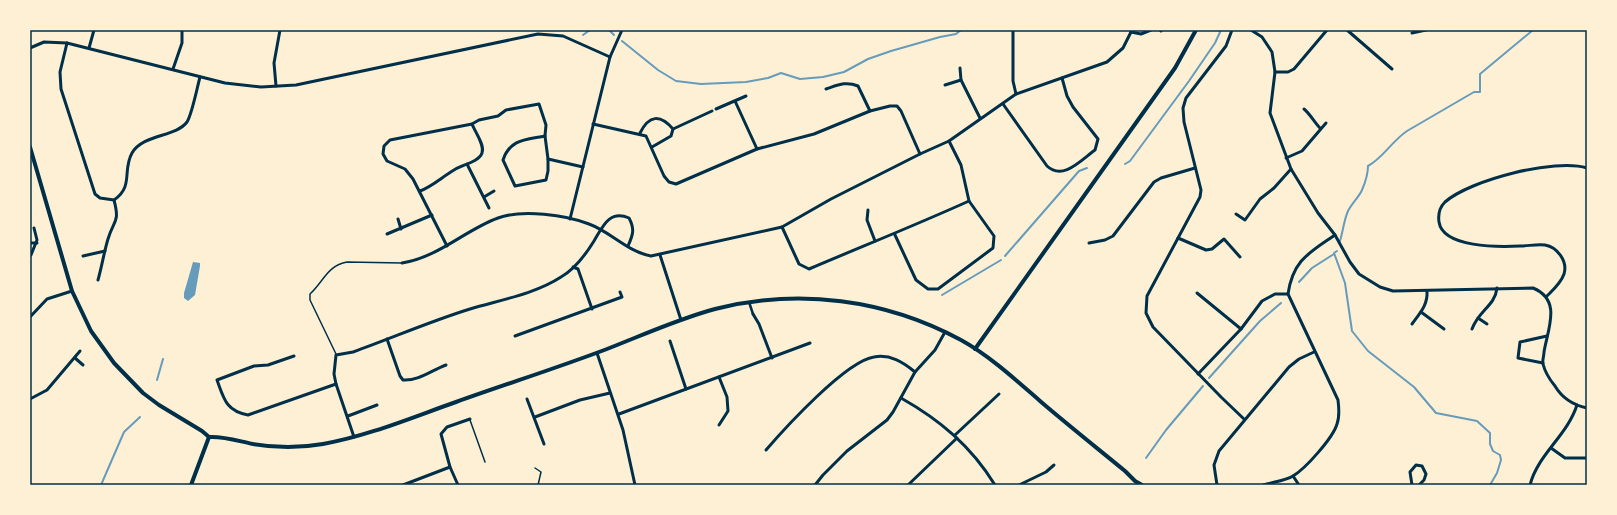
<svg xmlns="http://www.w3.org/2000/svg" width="1617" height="515" font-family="'Public Sans',sans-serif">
	<rect width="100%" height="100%" fill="#fdf0d5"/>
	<polygon fill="#669bbc" points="193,262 200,263 200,266 195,295 188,301 184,298 184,293"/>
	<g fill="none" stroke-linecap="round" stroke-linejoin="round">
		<g stroke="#669bbc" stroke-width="2">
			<polyline points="609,30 614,35"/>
			<polyline points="583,35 590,30"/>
			<polyline points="622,41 658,70 676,81 701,84 746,82 768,78 781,73 800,79 823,77 844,72 868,59 891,51 940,37 956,34 961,30"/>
			<polyline points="1125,164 1130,161 1189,81 1215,43 1221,30"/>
			<path d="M1340,241C1343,231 1344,220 1348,211C1352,203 1359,197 1362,190C1365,183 1368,174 1368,166C1383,158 1392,141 1407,131L1474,92H1480V74L1533,30"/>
			<polyline points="1337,251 1334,253 1345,283 1352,331 1368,351 1414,387 1436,413 1477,421 1490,433 1490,444 1493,451 1500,455 1501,460 1497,473 1490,485"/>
			<polyline points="1005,256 1079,171 1087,168"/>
			<polyline points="1299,282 1312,268 1334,254"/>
			<polyline points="942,295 1001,260"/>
			<polyline points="1209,378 1260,321 1281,303"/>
			<polyline points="157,380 163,359"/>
			<polyline points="1146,458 1166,430 1203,386"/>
			<polyline points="101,485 124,432 140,417"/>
		</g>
		<g stroke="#003049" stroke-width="1.5">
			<path d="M336,354L310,300V294C323,282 328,265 347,262L402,263"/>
			<polyline points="470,420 485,462"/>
			<polyline points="535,468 541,472 538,485"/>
		</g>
		<polyline stroke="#003049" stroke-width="2.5" points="749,302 753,314"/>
		<g stroke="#003049" stroke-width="3">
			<polyline points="1013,30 1013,81 1016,94"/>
			<polyline points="1160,30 1161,31"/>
			<polyline points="1232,30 1226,46 1186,98 1183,108 1184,122 1201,190 1200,197 1147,296 1146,313 1153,327 1221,397 1244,419"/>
			<path d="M1251,30L1262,37L1272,52L1275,72L1270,113L1291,169L1318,213L1335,235L1350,262L1359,274L1380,287L1393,291L1533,288C1562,300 1548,328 1544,352C1544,356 1542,361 1543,364C1545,372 1550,380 1555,386C1562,398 1573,405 1587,408"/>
			<polyline points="1347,30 1392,69"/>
			<polyline points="1131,32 1141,34 1151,30"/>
			<polyline points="1412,33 1426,30"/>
			<path d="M67,43L60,72L61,89L95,194L100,198L114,200C134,186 122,171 132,153C143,134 176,137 187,122C192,114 197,88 200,77"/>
			<polyline points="30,48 44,42 67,43 225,83 261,87 296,85 538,34 563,36 610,57"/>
			<polyline points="89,48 94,30"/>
			<polyline points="960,68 961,80 980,118"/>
			<polyline points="173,69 182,43 182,30"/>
			<polyline points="1275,72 1288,72 1294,69 1327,30"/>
			<polyline points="945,85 961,80"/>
			<polyline points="276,86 274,63 280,30"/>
			<path d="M826,89C838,85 846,81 858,86L870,111"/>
			<polyline points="735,101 757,149"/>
			<path d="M1003,104L1047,166C1063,181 1081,160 1095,150L1098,139L1073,107L1067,96L1062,78"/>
			<polyline points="716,109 746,96"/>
			<path d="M1304,109C1311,115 1314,122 1320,128"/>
			<polyline points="593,124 646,136 664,176 669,182 676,184 757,149 814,134 870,111 890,106 897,106 901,111 920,154"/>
			<polyline points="673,129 712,111"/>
			<path d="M640,133C649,115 660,114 673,129L671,136L652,147"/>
			<path d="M545,136C525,140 510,139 503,160L515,186L546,180L548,171V159"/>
			<polyline points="1286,158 1302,151 1326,123"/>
			<polyline points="467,164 489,208"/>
			<path d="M420,191C433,186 442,177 454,170C461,165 479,162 482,153C485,145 475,132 472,124"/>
			<polyline points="484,197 494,191"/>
			<polyline points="868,210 867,220 875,241"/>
			<polyline points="1236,214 1245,220 1260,199 1274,188 1291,169"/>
			<polyline points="398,219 401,229"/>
			<polyline points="570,219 610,57 622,30"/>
			<path d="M782,227L799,264L809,269C863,246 916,225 969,201"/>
			<polyline points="387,234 432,215"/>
			<polyline points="895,235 916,280 928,289 938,289 993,248 994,236 969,201 961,165 949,141"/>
			<polyline points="1178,238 1206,250 1212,249 1224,239 1240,257"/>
			<polyline points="30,243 37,243"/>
			<polyline points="1089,243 1105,240 1113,236 1154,182 1161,178 1195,168"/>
			<polyline points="447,246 413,179 405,169 387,161 383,154 384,146 390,140 472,124 479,120 498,116 506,110 539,104 546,125 545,136 548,159 583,167"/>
			<polyline points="31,255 37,240 34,228"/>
			<polyline points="660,255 681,320"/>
			<polyline points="83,256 105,251"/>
			<path d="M402,263C439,257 465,230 498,218C522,209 566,215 589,224C611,232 628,252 651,256L782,227L831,199L920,154L949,141L1016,94L1107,62L1123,48L1132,30"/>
			<polyline points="573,267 578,269 592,309"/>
			<path d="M98,280C102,266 104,252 108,239C114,219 120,223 114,200"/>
			<polyline points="1197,293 1241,329"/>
			<path d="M1547,296C1553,290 1561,283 1564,274C1568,261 1557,247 1545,245C1537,244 1528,246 1520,246C1499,247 1443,248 1439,222C1438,215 1440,207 1445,202C1470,180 1555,158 1587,168"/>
			<polyline points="1421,312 1444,329"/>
			<polyline points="753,314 759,324 772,358"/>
			<polyline points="30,317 47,299 72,291"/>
			<polyline points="1478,318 1487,324"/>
			<path d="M1412,324C1420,313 1428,305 1427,291"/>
			<path d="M1472,329C1479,310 1495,306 1497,288"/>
			<polyline points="515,336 622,297 620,292"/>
			<path d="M387,339L400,376L403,380C419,381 432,370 446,365"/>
			<polyline points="670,341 686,389"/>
			<polyline points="597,353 623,430 635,485"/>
			<path d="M294,356L268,365L254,366L217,380C224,399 226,411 248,415L336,384"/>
			<polyline points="75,358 83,365"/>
			<polyline points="1543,363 1518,358 1520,342 1547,336"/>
			<polyline points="1198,374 1241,329 1262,301 1275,294 1288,294"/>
			<path d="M901,398C940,420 971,446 995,485"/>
			<polyline points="30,399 47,390 80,351"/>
			<polyline points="527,399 544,444"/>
			<polyline points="619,414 810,343"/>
			<polyline points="348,416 377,405"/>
			<polyline points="535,417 580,400 610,393"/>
			<polyline points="719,425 728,411 727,397 719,377"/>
			<polyline points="955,435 999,394"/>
			<path d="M354,437L336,384L334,374L336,355L353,352C392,338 431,321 470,309C500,300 535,294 561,277C575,269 586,254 594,241C602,228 609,209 629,218C635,229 633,235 628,246"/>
			<polyline points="1551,448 1565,458 1587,458"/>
			<path d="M766,450C785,428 846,361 874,357C890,354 903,362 915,372"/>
			<polyline points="1293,476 1299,485"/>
			<polyline points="403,485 450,467"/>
			<polyline points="458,485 450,467 441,434 447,427 470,419"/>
			<polyline points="815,485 823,475 847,451 887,420 893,412 915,372 935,350 945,332"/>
			<polyline points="908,485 957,438"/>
			<polyline points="1019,485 1046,472 1054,465"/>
			<polyline points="1217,485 1214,465 1219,451 1289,367 1299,359 1314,352"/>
			<path d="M1263,485C1272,482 1285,481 1293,476C1305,469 1333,438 1337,424C1340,416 1339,408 1338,400L1288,294C1293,260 1309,253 1335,235"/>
			<polyline points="1412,485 1410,472 1416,465 1422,466 1426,474 1424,480 1419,485"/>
			<path d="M1530,485C1538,454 1567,436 1577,405"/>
		</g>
		<g stroke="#003049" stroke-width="4">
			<path d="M30,147L72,291L91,331L114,363L143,393L159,405L202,431L209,437C224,436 238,441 253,444C276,448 300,448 323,444C368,436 413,417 456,402C506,384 557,368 607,349C643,335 678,319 715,309C799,288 885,299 961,340C990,356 1016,380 1040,401C1068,425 1097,448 1125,471L1135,481L1142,485"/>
			<polyline points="975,349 1175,68 1196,30"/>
			<polyline points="191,485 209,437"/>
		</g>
	</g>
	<rect width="1617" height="515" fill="none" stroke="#fdf0d5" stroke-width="62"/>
	<rect x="31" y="31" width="1555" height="453" fill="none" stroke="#003049" stroke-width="1.5"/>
</svg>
